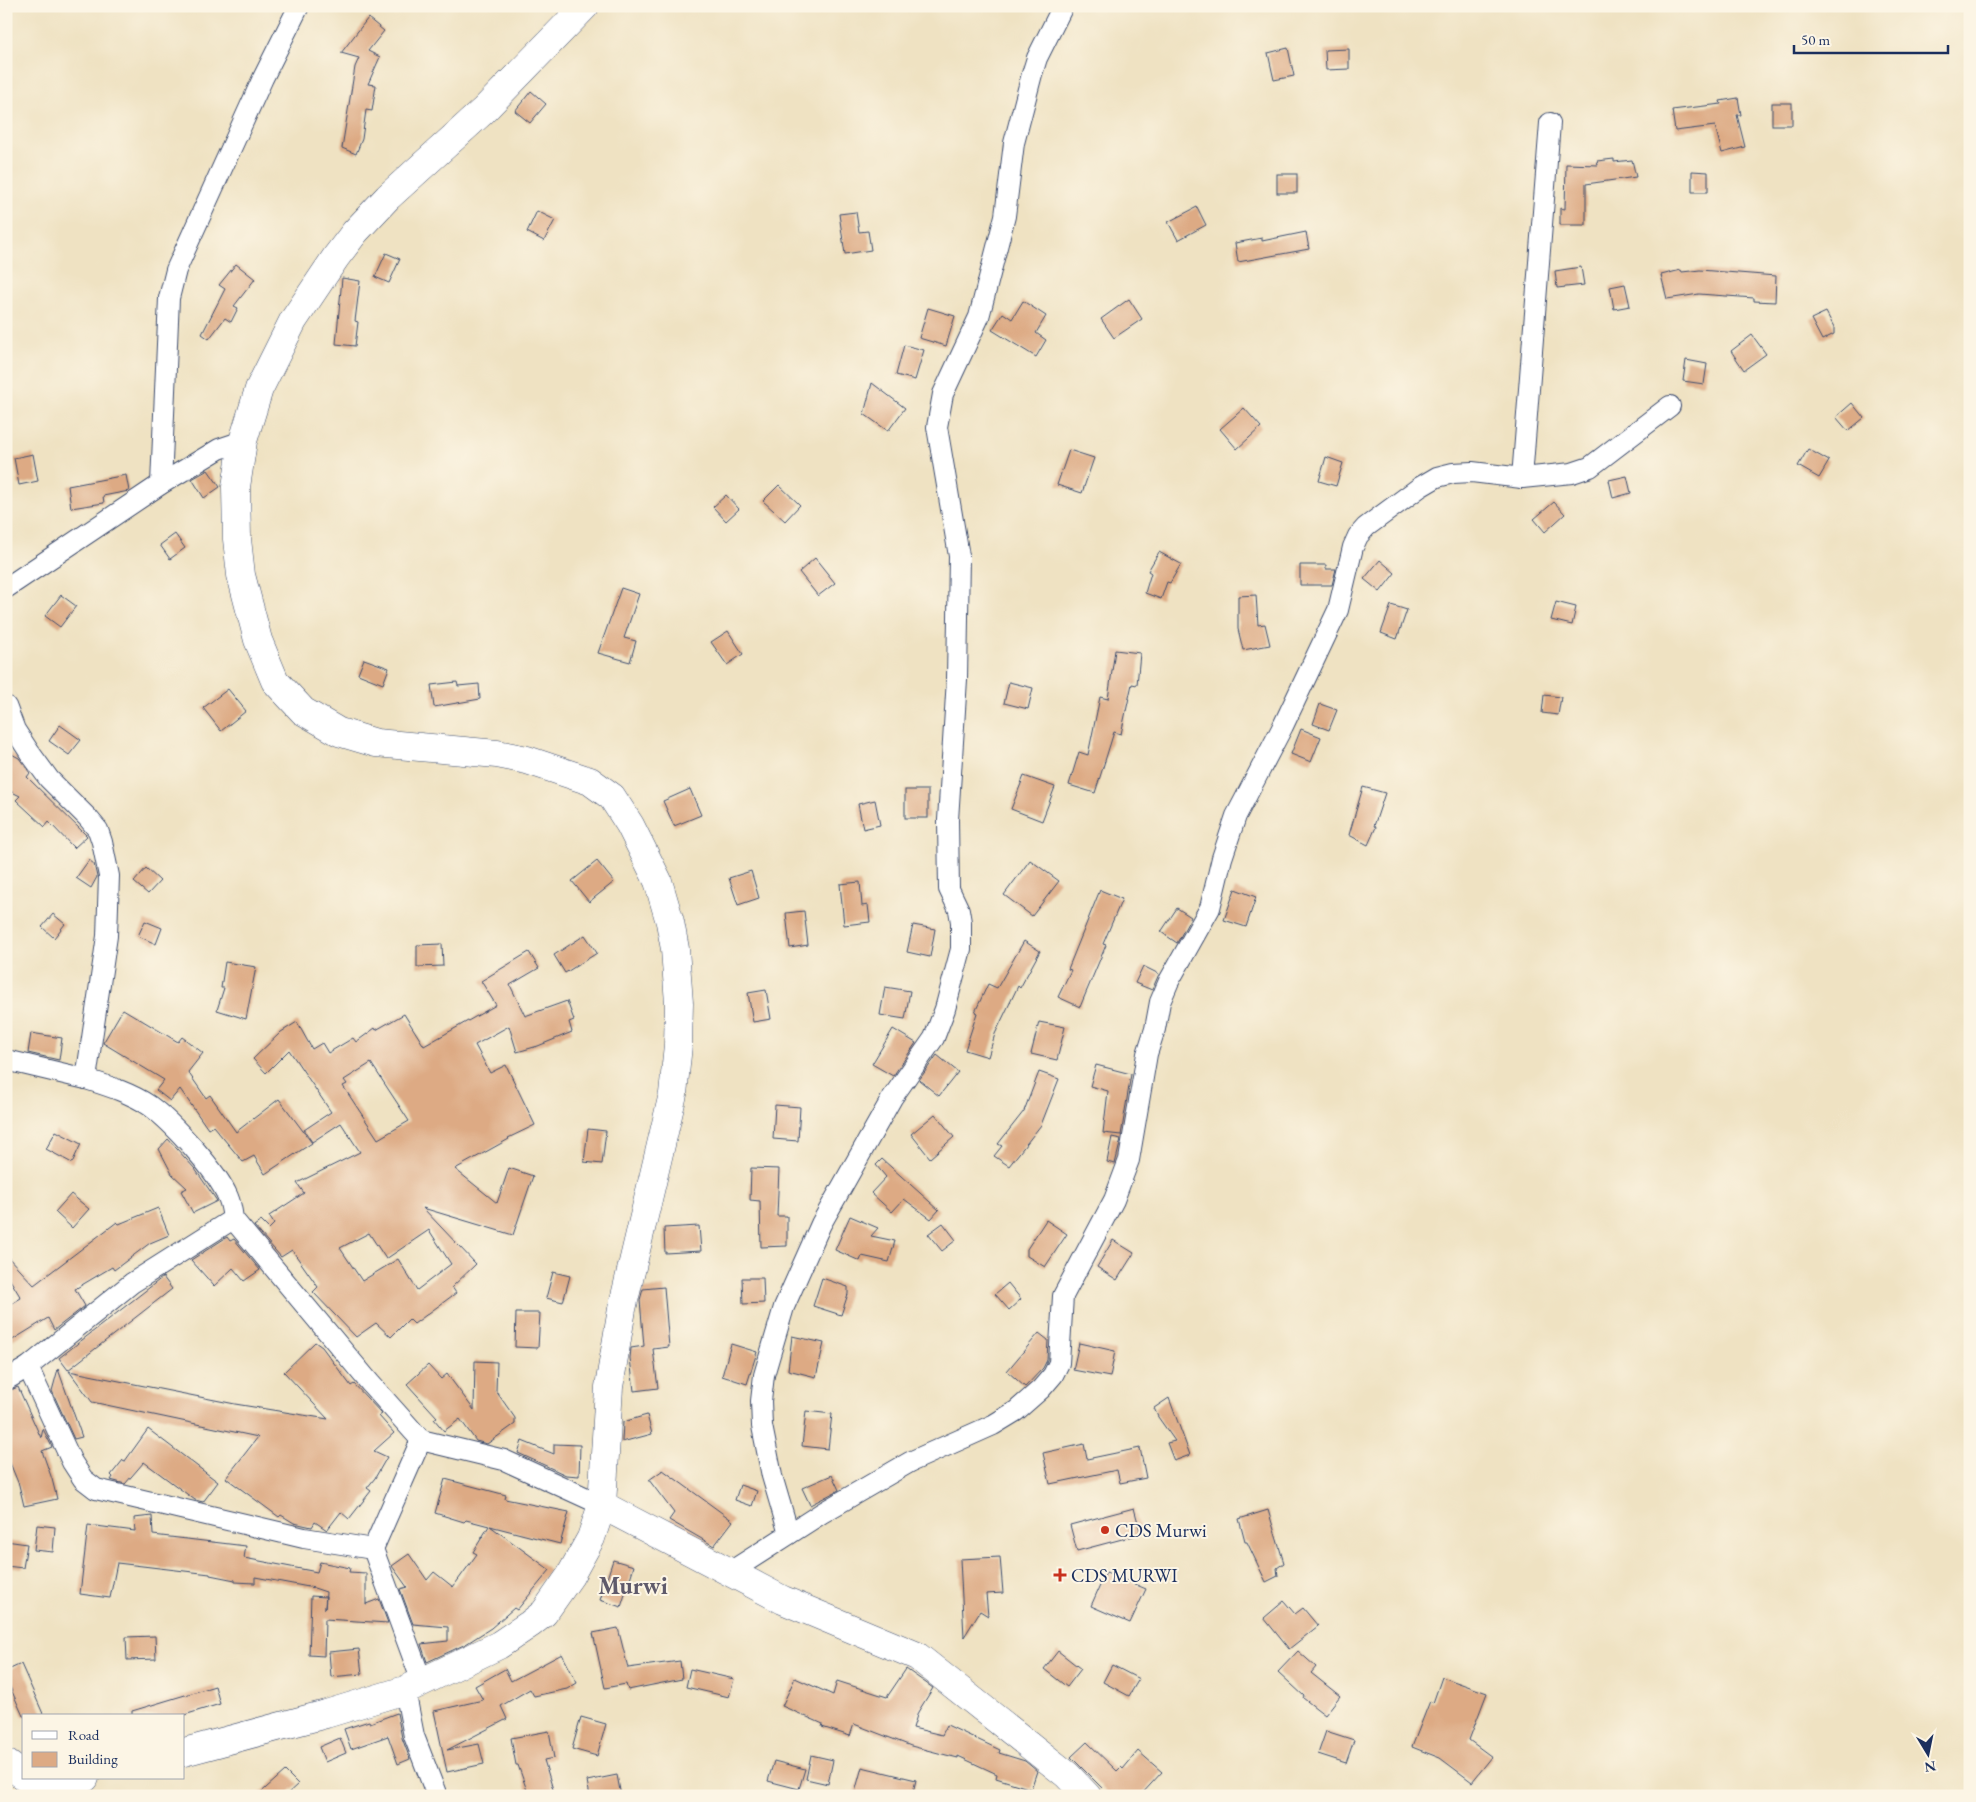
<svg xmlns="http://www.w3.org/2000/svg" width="1976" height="1802" font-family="'EB Garamond',serif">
	<rect width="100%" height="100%" fill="#fcf5e5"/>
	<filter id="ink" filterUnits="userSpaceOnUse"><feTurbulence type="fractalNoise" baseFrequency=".02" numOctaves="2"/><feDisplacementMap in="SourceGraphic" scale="10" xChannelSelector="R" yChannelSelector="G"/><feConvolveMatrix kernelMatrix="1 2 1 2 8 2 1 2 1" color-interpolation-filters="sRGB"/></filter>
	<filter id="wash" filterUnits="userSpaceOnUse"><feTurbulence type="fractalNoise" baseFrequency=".0096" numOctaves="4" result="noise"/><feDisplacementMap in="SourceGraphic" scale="20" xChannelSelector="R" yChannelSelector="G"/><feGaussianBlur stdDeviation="1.12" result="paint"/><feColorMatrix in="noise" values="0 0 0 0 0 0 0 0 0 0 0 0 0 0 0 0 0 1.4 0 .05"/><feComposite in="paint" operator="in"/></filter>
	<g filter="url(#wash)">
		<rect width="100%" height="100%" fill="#efe2c2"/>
		<g id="blocks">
			<g fill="#ddaa84" fill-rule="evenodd">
				<polygon points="368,18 384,31 368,51 380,57 368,84 376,85 372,111 366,110 362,139 356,154 342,148 355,67 359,58 341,53"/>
				<polygon points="1288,48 1294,76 1274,80 1268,53"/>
				<polygon points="1349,49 1349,69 1326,70 1325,50"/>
				<polygon points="531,91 546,104 530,123 515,111"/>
				<polygon points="1738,98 1741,115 1737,115 1745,147 1722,153 1715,126 1675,131 1672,110 1721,104 1720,101"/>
				<rect x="1772" y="103" width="20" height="22"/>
				<polygon points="1614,159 1614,162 1632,160 1636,177 1586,184 1586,225 1560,225 1560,208 1565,209 1566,164 1598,165 1597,161"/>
				<polygon points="1692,171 1708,172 1708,192 1692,192"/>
				<rect x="1277" y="174" width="20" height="19"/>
				<polygon points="1197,207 1206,225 1178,240 1168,222"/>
				<polygon points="537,211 555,220 544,241 527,232"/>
				<polygon points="856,212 859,232 868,231 871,250 845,254 839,214"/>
				<polygon points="1306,232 1309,249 1238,262 1235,243 1262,238 1262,241"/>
				<polygon points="386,253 400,259 389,283 375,277"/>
				<polygon points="236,264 255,279 234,306 238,308 231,322 225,318 209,339 202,334 225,289 219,285"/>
				<polygon points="1581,267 1584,285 1557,288 1555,271"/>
				<polygon points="1681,270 1682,272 1700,270 1776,276 1775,302 1754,301 1754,298 1699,294 1667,299 1661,275"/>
				<polygon points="342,278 360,281 355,321 358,322 355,346 336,344"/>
				<polygon points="1625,284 1630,306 1614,309 1610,287"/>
				<polygon points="1129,299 1142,319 1114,338 1101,319"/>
				<polygon points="1023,301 1046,316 1036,333 1046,340 1036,357 992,330 1003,313 1012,319"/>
				<polygon points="928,308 955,316 946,346 919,338"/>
				<polygon points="1826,312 1834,327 1834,334 1822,340 1811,319"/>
				<polygon points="1752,335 1766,354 1744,370 1731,351"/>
				<polygon points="904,345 924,350 915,380 896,375"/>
				<polygon points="1686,360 1707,364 1704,384 1683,381"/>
				<polygon points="872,383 905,408 888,431 864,414"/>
				<polygon points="1852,403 1864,418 1848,431 1836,417"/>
				<polygon points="1244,408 1261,427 1237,449 1220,429"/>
				<polygon points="1808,449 1829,461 1819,478 1798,466"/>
				<polygon points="1069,450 1094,458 1082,493 1057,485"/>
				<polygon points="33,454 38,481 19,485 14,458"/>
				<polygon points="1326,457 1343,463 1336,486 1319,481"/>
				<polygon points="208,470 220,487 204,498 192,479"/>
				<polygon points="126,475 129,491 103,496 104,503 71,508 68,486"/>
				<polygon points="1627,476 1631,493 1613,498 1609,480"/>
				<polygon points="779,485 800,505 785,521 763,501"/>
				<polygon points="726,495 739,509 726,521 713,507"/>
				<polygon points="1554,502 1565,514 1545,532 1534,519"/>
				<polygon points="175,534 185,548 170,559 160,545"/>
				<polygon points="1159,552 1181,564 1170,583 1167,582 1161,599 1145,593 1151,573 1148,571"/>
				<polygon points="815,558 835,583 818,596 799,572"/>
				<polygon points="1380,560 1395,573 1380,592 1364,579"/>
				<polygon points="1300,565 1326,565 1326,569 1336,569 1332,585 1300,585"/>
				<polygon points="621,588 639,594 624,638 636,641 630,662 598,653"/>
				<polygon points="61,595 76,606 60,627 45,616"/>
				<polygon points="1256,595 1258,625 1265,624 1270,645 1243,650 1238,629 1238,596"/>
				<polygon points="1556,602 1576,607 1572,625 1551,620"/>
				<polygon points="1391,605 1407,610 1397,639 1381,633"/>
				<polygon points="728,631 743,654 727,665 711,642"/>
				<polygon points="1115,650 1140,653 1137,685 1132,684 1121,734 1114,732 1095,793 1069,785 1079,752 1088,755 1100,697 1108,699"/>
				<polygon points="364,659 389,668 383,684 358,674"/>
				<polygon points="457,682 458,686 479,684 480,699 434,707 431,685"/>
				<polygon points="1009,682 1033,688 1028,709 1004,703"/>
				<polygon points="228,689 246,711 221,731 203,708"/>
				<polygon points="1544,695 1561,697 1558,715 1542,713"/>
				<polygon points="1320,704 1337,710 1329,730 1313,724"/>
				<polygon points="60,725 81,740 69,755 49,741"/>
				<polygon points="1301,729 1321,737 1311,762 1291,754"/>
				<polygon points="6,751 19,758 30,773 27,777 87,836 74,848 49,822 45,827 16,800 20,796 6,789"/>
				<polygon points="1024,776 1055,787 1042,821 1011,809"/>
				<polygon points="1363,787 1385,793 1374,826 1376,827 1368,845 1349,835"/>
				<polygon points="690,789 701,815 674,826 663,801"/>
				<rect x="905" y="790" width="23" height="28"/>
				<polygon points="875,800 880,825 863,829 858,804"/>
				<polygon points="89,860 94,864 97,877 91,888 76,878"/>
				<polygon points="1030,860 1059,881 1032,916 1004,895"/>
				<polygon points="597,861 614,882 589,902 572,881"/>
				<polygon points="146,868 160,881 148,894 134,882"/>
				<polygon points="751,871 759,898 738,905 729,878"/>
				<polygon points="860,882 862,906 868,905 870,922 844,925 840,884"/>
				<polygon points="1235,889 1256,897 1246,927 1224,920"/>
				<polygon points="1100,890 1122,899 1103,944 1106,945 1080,1007 1058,997 1071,970 1068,969"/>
				<polygon points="1177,908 1191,917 1177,943 1161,932"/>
				<polygon points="804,911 808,945 790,948 786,913"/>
				<polygon points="53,914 65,924 54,938 42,927"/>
				<polygon points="145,921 162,928 156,944 138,936"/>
				<polygon points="913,925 935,929 930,957 907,952"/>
				<polygon points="585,935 597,953 565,973 554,955"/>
				<polygon points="1024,941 1040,951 1020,988 1018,986 995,1034 988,1057 965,1050 977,1013 975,1012 988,984 997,988"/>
				<polygon points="442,944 443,966 417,967 417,945"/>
				<path d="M529,952L539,968L510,985L525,1016L567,1001L574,1020L569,1022L572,1032L538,1046L517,1052L509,1026L475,1045L490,1073L506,1065L535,1125L508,1138L509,1139L455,1169L497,1203L509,1168L533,1176L513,1235L423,1208L476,1264L452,1287L456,1293L414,1324L409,1319L391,1337L376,1323L356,1337L313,1292L318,1287L292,1250L281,1257L254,1226L261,1221L269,1229L274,1224L269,1216L304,1193L297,1183L360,1152L341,1123L312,1142L304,1130L331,1112L289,1050L266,1073L253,1059L281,1032L297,1022L312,1049L322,1043L328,1053L353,1038L356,1042L375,1028L376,1030L404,1014L424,1046L496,1005L481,981ZM371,1063L409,1121L378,1139L343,1086L347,1084L344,1080ZM429,1230L451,1264L417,1290L398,1259L362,1281L340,1248L369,1233L386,1259Z"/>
				<polygon points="225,962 256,967 246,1019 217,1010 224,988 221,988"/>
				<polygon points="1143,966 1159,974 1152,990 1135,983"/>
				<polygon points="885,987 910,991 905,1019 880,1015"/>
				<polygon points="766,990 771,1019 753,1022 748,993"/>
				<polygon points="123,1009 178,1042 182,1037 203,1053 188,1072 206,1098 210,1095 236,1132 279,1099 312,1143 265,1174 254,1156 243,1162 213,1126 208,1129 180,1089 170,1101 156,1090 164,1080 103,1043"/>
				<polygon points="1039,1022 1065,1027 1057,1060 1031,1054"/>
				<polygon points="893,1029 916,1043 893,1076 872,1064"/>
				<polygon points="31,1033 62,1038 59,1060 28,1053"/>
				<polygon points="937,1055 958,1072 939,1096 919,1080"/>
				<polygon points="1096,1065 1131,1074 1121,1135 1103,1133 1108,1091 1090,1086"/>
				<polygon points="1039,1072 1059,1079 1041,1125 1009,1166 994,1156 1002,1146 998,1144 1024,1111"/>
				<polygon points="775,1105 800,1107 798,1141 773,1139"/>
				<polygon points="935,1114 954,1137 930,1158 911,1134"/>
				<polygon points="588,1129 606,1131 602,1164 584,1162"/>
				<polygon points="56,1131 81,1144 72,1163 46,1149"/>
				<polygon points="1112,1137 1121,1139 1115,1164 1107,1162"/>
				<polygon points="168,1139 195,1169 217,1201 193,1213 181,1191 187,1188 172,1174 159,1149"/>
				<polygon points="882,1159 939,1210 931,1219 904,1199 892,1212 871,1193 886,1177 876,1165"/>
				<polygon points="751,1168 779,1169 777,1216 787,1216 787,1246 761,1247 760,1201 750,1200"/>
				<polygon points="71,1194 89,1209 72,1228 55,1212"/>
				<polygon points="158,1208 169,1235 150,1243 114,1270 112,1267 75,1289 85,1306 54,1330 48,1318 6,1344 6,1307 21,1298 6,1273 6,1255 34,1285 117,1222 119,1224"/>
				<polygon points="850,1216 878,1228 871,1236 895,1241 889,1262 862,1256 860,1261 835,1250"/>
				<polygon points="1046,1220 1067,1234 1045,1267 1027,1256 1027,1249"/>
				<polygon points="943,1223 956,1240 942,1251 928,1234"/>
				<polygon points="699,1226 701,1251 665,1253 664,1228"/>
				<polygon points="227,1237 230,1241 234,1239 260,1270 244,1281 233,1268 214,1286 191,1260"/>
				<polygon points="1113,1240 1134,1253 1117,1280 1097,1267"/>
				<polygon points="553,1272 570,1276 563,1302 546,1298"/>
				<polygon points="163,1277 172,1289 68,1370 59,1358"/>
				<polygon points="742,1278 763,1278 764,1303 743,1304"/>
				<polygon points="822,1278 848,1287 848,1294 841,1315 813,1306"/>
				<polygon points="1008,1283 1021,1299 1009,1310 995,1294"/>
				<polygon points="664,1287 669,1347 653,1349 658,1388 634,1391 630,1358 631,1348 644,1346 640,1300 643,1289"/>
				<polygon points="516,1313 540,1313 538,1348 515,1347"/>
				<polygon points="1039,1333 1048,1340 1047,1360 1043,1368 1025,1387 1007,1371"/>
				<polygon points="792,1336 824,1343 816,1377 788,1370"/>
				<polygon points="315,1342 322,1347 351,1386 354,1384 382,1414 379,1416 394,1433 374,1451 387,1457 375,1478 367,1488 371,1491 349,1519 341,1512 327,1530 315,1522 312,1527 294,1523 281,1515 279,1517 226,1478 258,1437 92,1402 69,1371 235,1404 328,1419 284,1372"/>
				<polygon points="1079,1343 1115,1351 1110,1377 1073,1370"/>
				<polygon points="731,1344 757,1352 747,1384 722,1376"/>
				<polygon points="475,1361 497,1362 496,1391 515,1418 515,1424 487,1444 476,1441 460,1419 444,1431 434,1419 437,1417 407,1384 428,1365 441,1379 447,1374 474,1410"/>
				<polygon points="58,1369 82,1437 74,1439 52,1391"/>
				<polygon points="18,1387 41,1438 43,1429 52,1447 42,1451 52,1479 57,1499 24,1506 19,1485 6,1453 6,1392"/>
				<polygon points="1169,1398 1190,1455 1174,1461 1167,1443 1175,1441 1158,1417 1154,1408"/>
				<polygon points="806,1411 832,1414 828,1449 802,1446"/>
				<polygon points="647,1415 652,1434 622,1442 623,1422"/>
				<polygon points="148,1429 218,1482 203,1502 195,1500 144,1462 125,1484 111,1480 113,1477 111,1475 123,1460 125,1461"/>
				<polygon points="522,1441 554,1454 554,1444 580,1445 579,1476 566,1475 518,1453"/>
				<polygon points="1084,1444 1087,1459 1140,1448 1146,1478 1120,1483 1117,1470 1050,1484 1043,1453"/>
				<polygon points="663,1470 733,1521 714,1546 669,1520 674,1513 649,1480"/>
				<polygon points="832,1475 839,1490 810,1505 802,1488"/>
				<polygon points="445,1479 506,1495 505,1499 569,1512 560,1544 490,1526 550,1570 517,1610 514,1608 491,1628 466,1644 427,1662 421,1644 448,1641 448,1627 413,1624 400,1589 407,1587 392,1566 409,1554 427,1580 434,1572 453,1587 477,1554 473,1552 489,1526 466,1520 464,1522 435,1513"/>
				<polygon points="740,1485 757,1491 752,1506 735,1500"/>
				<polygon points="1134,1508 1141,1534 1077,1551 1070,1525"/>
				<polygon points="1268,1510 1284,1563 1277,1568 1278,1576 1266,1582 1247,1542 1245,1542 1239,1519"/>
				<polygon points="152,1516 153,1535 246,1546 244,1558 317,1572 320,1562 350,1568 349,1572 366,1573 366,1604 379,1599 388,1623 325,1619 324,1656 309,1655 311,1596 326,1597 325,1609 326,1592 314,1588 255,1577 255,1583 235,1582 235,1580 210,1575 210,1574 117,1563 110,1598 80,1594 88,1525 135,1531 134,1518"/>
				<polygon points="37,1525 55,1527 53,1552 34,1550"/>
				<polygon points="6,1541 27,1544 23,1568 6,1566"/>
				<polygon points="1000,1557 1003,1593 986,1594 988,1616 980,1611 964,1637 960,1559"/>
				<polygon points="613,1560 634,1566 621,1607 600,1600"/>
				<polygon points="1106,1572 1146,1589 1130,1623 1091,1606"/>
				<polygon points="1284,1601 1295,1614 1303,1608 1318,1626 1289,1649 1264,1618"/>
				<polygon points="618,1628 628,1668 680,1661 682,1679 628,1690 626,1684 605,1688 593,1633"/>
				<polygon points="155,1636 156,1659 127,1660 126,1637"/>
				<polygon points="359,1649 362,1674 331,1677 329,1652"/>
				<polygon points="1058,1651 1081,1669 1067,1687 1044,1669"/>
				<polygon points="1298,1651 1316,1667 1311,1673 1340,1696 1325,1715 1303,1698 1304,1696 1278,1672"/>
				<polygon points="562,1654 577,1683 567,1689 534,1696 530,1689 501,1706 507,1719 447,1750 479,1744 484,1764 447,1772 434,1711 483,1700 475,1686 505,1669 511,1681"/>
				<polygon points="21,1664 44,1716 23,1716 6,1678 6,1671"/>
				<polygon points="1112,1665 1139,1679 1129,1696 1103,1682"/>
				<polygon points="690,1669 734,1679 729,1697 686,1687"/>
				<polygon points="906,1669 933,1688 918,1712 913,1728 942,1735 947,1725 1000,1750 999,1753 1025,1761 1037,1771 1031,1789 996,1778 997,1774 958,1756 958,1758 911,1746 854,1724 850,1736 822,1727 823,1724 782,1706 795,1678 833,1695 837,1681 887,1697"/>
				<polygon points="1442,1677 1487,1693 1469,1740 1492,1757 1472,1782 1440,1758 1412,1747 1430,1701 1433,1703"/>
				<polygon points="215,1686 220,1704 181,1716 132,1716 132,1711"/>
				<polygon points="397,1713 402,1738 410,1759 398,1764 388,1736 351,1749 344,1729 369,1721 370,1723"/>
				<polygon points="581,1717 606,1724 597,1756 572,1749"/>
				<polygon points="549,1731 554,1758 544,1760 555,1796 529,1796 518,1765 516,1765 511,1738"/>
				<polygon points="1326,1731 1354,1740 1346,1763 1318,1754"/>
				<polygon points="340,1738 346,1753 325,1762 319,1747"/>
				<polygon points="1087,1742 1117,1771 1121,1767 1123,1769 1138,1751 1162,1772 1140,1796 1110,1796 1071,1757"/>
				<polygon points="811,1755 833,1760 828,1784 806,1779"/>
				<polygon points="774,1761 805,1769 799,1789 768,1781"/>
				<polygon points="862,1767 916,1780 912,1796 854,1796"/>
				<polygon points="285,1771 298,1784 285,1796 257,1796"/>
				<polygon points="617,1775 621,1796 590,1796 587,1781"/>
			</g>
		</g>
	</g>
	<g filter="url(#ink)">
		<use href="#blocks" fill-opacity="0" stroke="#3b4a6d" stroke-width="1"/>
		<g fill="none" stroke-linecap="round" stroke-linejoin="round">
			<defs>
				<g id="street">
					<polyline points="1522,478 1550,123"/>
					<polyline points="161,484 169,298 176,270 263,78 299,6"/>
					<polyline points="6,588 161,484 219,449 243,441"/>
					<path d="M6,706L15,730L30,753L49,779L88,818L98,830L102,842L109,876L107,936L86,1079C108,1086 131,1093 150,1106C173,1123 217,1171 228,1197C231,1204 232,1211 233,1219"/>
					<polyline points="6,1060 86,1079"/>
					<polyline points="28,1367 72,1462 83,1479 96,1489 304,1538 373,1549 421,1440"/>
					<polyline points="6,1380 28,1367 132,1283 233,1219 370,1383 421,1440 504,1460 602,1505"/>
					<polyline points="789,1534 772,1476 762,1426 761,1401 764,1375 784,1307 821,1224 892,1098 934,1038 945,1009 961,949 961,922 959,910 949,889 948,820 957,679 959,556 937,427 943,394 979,317 1005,216 1014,143 1032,74 1037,58 1063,6"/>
					<polyline points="373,1549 422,1682"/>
					<polyline points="730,1572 822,1513 910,1462 993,1425 1016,1411 1041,1389 1053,1375 1059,1363 1063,1296 1114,1200 1129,1160 1147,1054 1155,1029 1160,1002 1169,981 1210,908 1222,858 1236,816 1283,726 1338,610 1353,547 1358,536 1366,527 1420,487 1437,477 1453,473 1472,472 1522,478 1572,473 1590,467 1670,406"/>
					<polyline points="405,1690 414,1736 437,1796"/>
				</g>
				<g id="secondary">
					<polyline points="602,1505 783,1600 917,1656 1067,1775 1087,1796"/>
					<polyline points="184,1752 326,1714 405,1690 499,1645 530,1624 544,1613 570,1576 591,1538 602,1505 609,1387 622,1309 673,1094 678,1045 679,1003 675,949 670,922 658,881 630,825 612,797 590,781 527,760 497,754 376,743 339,732 303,711 275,681 258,640 241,575 237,539 236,487 243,441 259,389 293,321 336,257 355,232 388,197 483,111 585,6"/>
					<polyline points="6,1763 24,1776"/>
					<path d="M27,1778C42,1789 68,1783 85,1778"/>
				</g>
			</defs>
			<use href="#street" stroke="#3b4a6d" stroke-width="22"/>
			<use href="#secondary" stroke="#3b4a6d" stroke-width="29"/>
			<use href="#street" stroke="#fff" stroke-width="20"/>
			<use href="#secondary" stroke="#fff" stroke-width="28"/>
		</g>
	</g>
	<g fill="#c8321e" stroke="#fcf5e5" stroke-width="2">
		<circle cx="1105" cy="1530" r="5"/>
		<path d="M1057.5 1567.5h5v5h5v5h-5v5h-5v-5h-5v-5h5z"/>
	</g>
	<g text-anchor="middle" stroke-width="4" stroke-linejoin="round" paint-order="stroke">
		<g font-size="19" fill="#1b2f5e" stroke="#fcf5e5" text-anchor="start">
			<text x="1115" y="1537">CDS Murwi</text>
			<text x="1071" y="1582">CDS MURWI</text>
		</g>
		<g font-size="24" font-weight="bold" fill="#5f5a6b" stroke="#fcf5e5">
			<text x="633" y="1594">Murwi</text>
		</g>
	</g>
	<rect width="1976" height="1802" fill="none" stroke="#fcf5e5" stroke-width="25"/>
	<rect x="22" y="1714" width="162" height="65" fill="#fcf5e5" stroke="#a2a6af"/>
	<rect x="32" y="1731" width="25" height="8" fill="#ffffff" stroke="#a2a6af"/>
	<text x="68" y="1740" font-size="15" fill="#1b2f5e">Road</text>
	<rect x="32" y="1752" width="25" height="15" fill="#ddaa84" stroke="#a2a6af"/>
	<text x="68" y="1764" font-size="15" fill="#1b2f5e">Building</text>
	<g transform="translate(1928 1754) rotate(170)" stroke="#fcf5e5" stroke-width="4" paint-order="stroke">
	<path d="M0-4L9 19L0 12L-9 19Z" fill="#1b2f5e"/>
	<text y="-8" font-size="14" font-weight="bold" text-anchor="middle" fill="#1b2f5e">N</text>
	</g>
	<path d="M1794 45v8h154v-8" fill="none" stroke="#1b2f5e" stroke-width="2.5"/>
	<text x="1801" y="45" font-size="15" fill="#1b2f5e" stroke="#fcf5e5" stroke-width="4" paint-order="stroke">50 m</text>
</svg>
